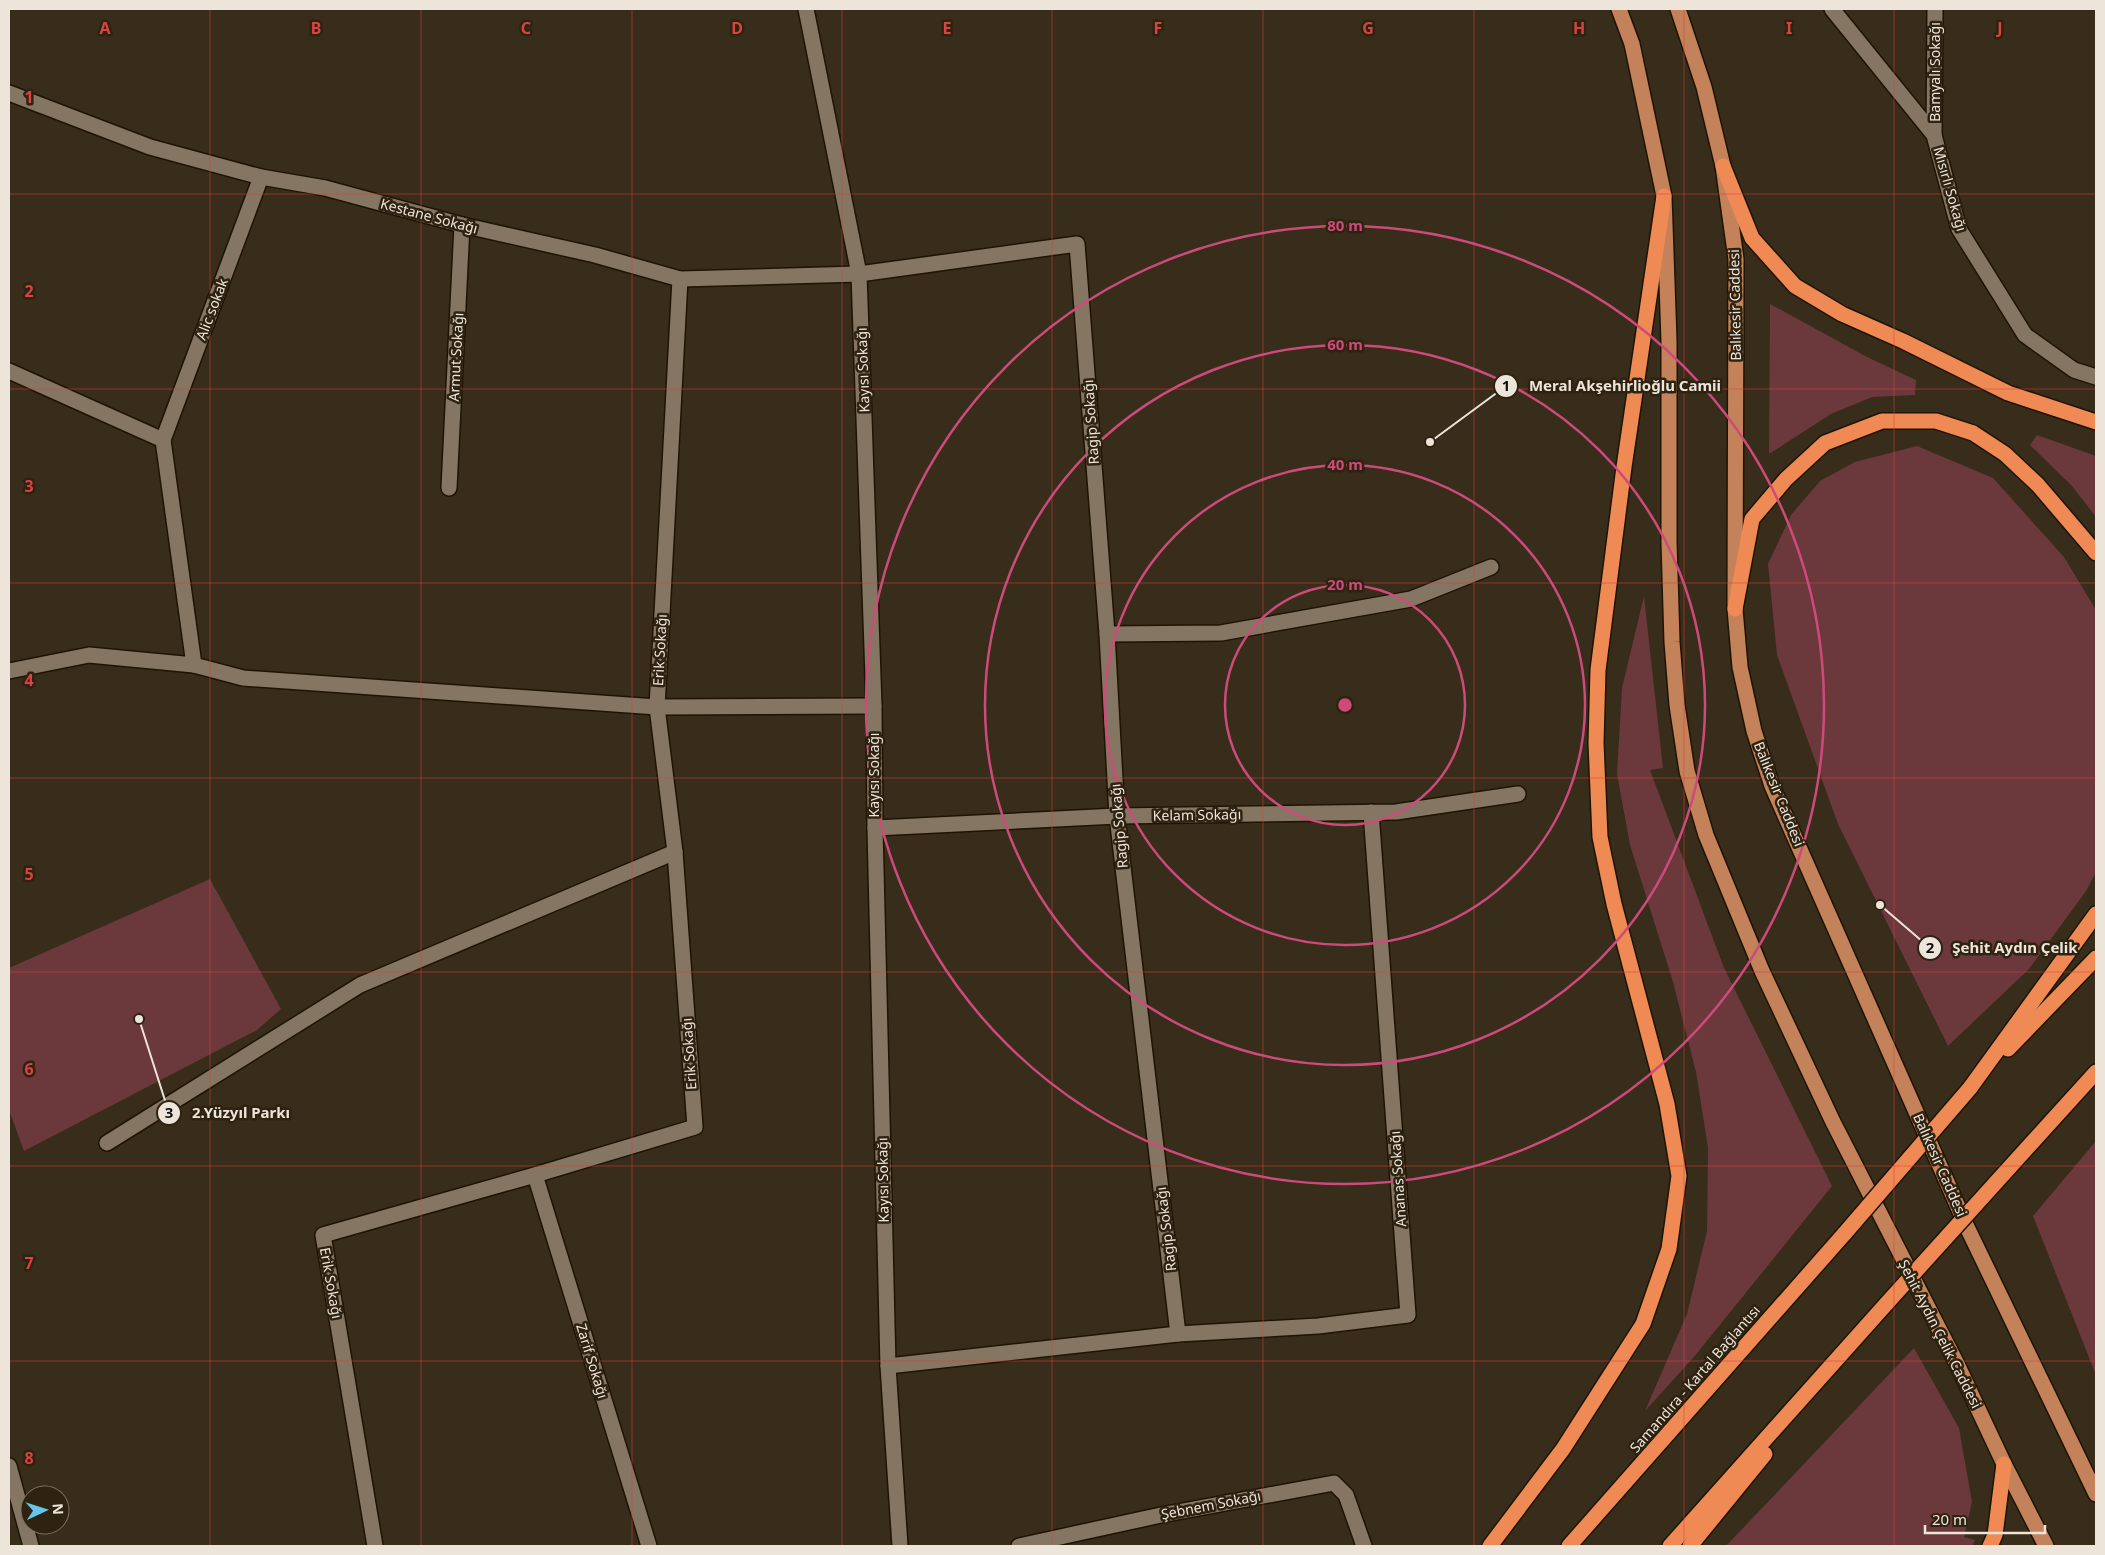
<svg xmlns="http://www.w3.org/2000/svg" width="2105" height="1555" font-family="'Noto Sans',sans-serif">
	<rect width="100%" height="100%" fill="#382c1a"/>
	<g fill="#6b383c">
		<polygon points="1770,304 1867,357 1916,380 1915,395 1872,397 1831,414 1769,454"/>
		<polygon points="2037,435 2096,456 2096,517 2072,486 2030,445"/>
		<polygon points="1917,446 1993,478 2064,557 2096,610 2096,872 2086,891 2029,969 1948,1046 1838,824 1777,655 1768,564 1791,515 1820,481 1855,462"/>
		<polygon points="1644,596 1663,768 1650,770 1724,968 1832,1186 1694,1357 1645,1411 1687,1314 1707,1231 1708,1148 1696,1072 1673,982 1630,845 1617,774 1622,688"/>
		<polygon points="210,879 281,1009 257,1030 24,1151 9,1110 9,968"/>
		<polygon points="2096,1141 2096,1375 2033,1216"/>
		<polygon points="1914,1348 1959,1428 1972,1502 1964,1537 1975,1540 1972,1546 1726,1546"/>
	</g>
	<g fill="none" stroke-linecap="round" stroke-linejoin="round">
		<defs>
			<g id="minor">
				<polyline points="806,9 859,274 874,706 875,828 888,1366 900,1546"/>
				<polyline points="1832,9 1934,135 1959,229 2025,335 2074,370 2096,377"/>
				<polyline points="9,93 150,147 261,177 325,188 462,225 595,255 680,279 859,274 1077,244 1107,634 1117,816 1178,1334 888,1366"/>
				<polyline points="1934,135 1935,9"/>
				<polyline points="9,371 163,440 194,665 243,678 657,707 874,706"/>
				<polyline points="163,440 261,177"/>
				<polyline points="449,488 462,225"/>
				<polyline points="1107,634 1221,633 1411,599 1491,567"/>
				<polyline points="9,671 89,655 194,665"/>
				<polyline points="875,828 1117,816 1396,812 1518,794"/>
				<polyline points="107,1143 360,985 675,852"/>
				<polyline points="535,1175 649,1546"/>
				<polyline points="1178,1334 1318,1326 1408,1315 1371,812"/>
				<polyline points="9,1466 31,1546"/>
				<polyline points="375,1546 323,1235 535,1175 695,1127 675,852 657,707 680,279"/>
				<polyline points="1019,1546 1161,1515 1334,1483 1346,1495 1364,1546"/>
			</g>
			<g id="major">
				<polyline points="1619,9 1632,44 1664,196 1669,341 1669,542 1672,642 1677,705 1687,771 1706,835 1762,971 1833,1122 1957,1364 2004,1464 2046,1546"/>
				<polyline points="1678,9 1704,87 1723,166 1736,259 1735,609 1740,667 1754,731 1772,786 1966,1225 2096,1494"/>
			</g>
			<g id="highway">
				<polyline points="1723,166 1752,238 1795,286 1842,314 1903,341 2008,393 2096,422"/>
				<polyline points="1735,609 1752,519 1786,479 1825,443 1882,421 1936,421 1973,433 2005,454 2038,485 2096,553"/>
				<polyline points="2008,1049 2096,958"/>
				<polyline points="1970,1088 2096,914"/>
				<polyline points="2009,1168 2096,1072"/>
				<polyline points="1490,1546 1563,1449 1643,1324 1669,1249 1679,1176 1667,1104 1614,904 1600,837 1596,743 1598,670 1624,467 1664,196"/>
				<polyline points="1569,1546 1845,1233"/>
				<polyline points="1670,1546 1887,1303"/>
				<polyline points="1690,1546 1765,1454"/>
				<polyline points="1990,1546 1995,1535 2004,1464"/>
			</g>
		</defs>
		<use href="#minor" stroke="#1f1404" stroke-width="18"/>
		<use href="#major" stroke="#1f1404" stroke-width="18"/>
		<use href="#highway" stroke="#1f1404" stroke-width="18"/>
		<use href="#minor" stroke="#847662" stroke-width="15"/>
		<use href="#major" stroke="#c4825a" stroke-width="15"/>
		<use href="#highway" stroke="#ef8a55" stroke-width="15"/>
		<defs>
			<g id="highway-bridge">
				<polyline points="1845,1233 1970,1088"/>
				<polyline points="1887,1303 2009,1168"/>
			</g>
		</defs>
		<use href="#highway-bridge" stroke="#1f1404" stroke-width="18" stroke-linecap="butt"/>
		<use href="#highway-bridge" stroke="#ef8a55" stroke-width="15"/>
	</g>
	<path fill="none" stroke="#d94443" stroke-width="1" stroke-opacity="0.55" d="M210,9V1546M421,9V1546M632,9V1546M842,9V1546M1052,9V1546M1263,9V1546M1474,9V1546M1684,9V1546M1894,9V1546M9,194H2096M9,389H2096M9,583H2096M9,778H2096M9,972H2096M9,1166H2096M9,1361H2096"/>
	<g fill="none" stroke="#cd4b7b" stroke-width="2.5">
		<circle cx="1345" cy="705" r="120"/>
		<circle cx="1345" cy="705" r="240"/>
		<circle cx="1345" cy="705" r="360"/>
		<circle cx="1345" cy="705" r="479"/>
	</g>
	<g text-anchor="middle" stroke-width="5" stroke-linejoin="round" paint-order="stroke">
		<g font-size="14" fill="#ede5da" stroke="#2e2210">
			<text transform="translate(1935 72) rotate(-90)" y="5">Bamyalı Sokağı</text>
			<text transform="translate(1950 189) rotate(74)" y="5">Mısırlı Sokağı</text>
			<text transform="translate(429 216) rotate(15)" y="5">Kestane Sokağı</text>
			<text transform="translate(1735 305) rotate(-91)" y="5">Balıkesir Caddesi</text>
			<text transform="translate(212 309) rotate(-69)" y="5">Alic sokak</text>
			<text transform="translate(456 357) rotate(-87)" y="5">Armut Sokağı</text>
			<text transform="translate(863 370) rotate(-92)" y="5">Kayısı Sokağı</text>
			<text transform="translate(1091 422) rotate(-94)" y="5">Ragip Sokağı</text>
			<text transform="translate(660 650) rotate(-87)" y="5">Erik Sokağı</text>
			<text transform="translate(874 775) rotate(-90)" y="5">Kayısı Sokağı</text>
			<text transform="translate(1779 794) rotate(68)" y="5">Balıkesir Caddesi</text>
			<text transform="translate(1197 815) rotate(-1)" y="5">Kelam Sokağı</text>
			<text transform="translate(1119 826) rotate(-95)" y="5">Ragip Sokağı</text>
			<text transform="translate(689 1054) rotate(-94)" y="5">Erik Sokağı</text>
			<text transform="translate(1940 1165) rotate(66)" y="5">Balıkesir Caddesi</text>
			<text transform="translate(1398 1179) rotate(-94)" y="5">Ananas Sokağı</text>
			<text transform="translate(883 1180) rotate(-91)" y="5">Kayısı Sokağı</text>
			<text transform="translate(1166 1229) rotate(-97)" y="5">Ragip Sokağı</text>
			<text transform="translate(331 1283) rotate(80)" y="5">Erik Sokağı</text>
			<text transform="translate(1940 1334) rotate(63)" y="5">Şehit Aydın Çelik Caddesi</text>
			<text transform="translate(592 1361) rotate(73)" y="5">Zarif Sokağı</text>
			<text transform="translate(1695 1379) rotate(-49)" y="5">Samandıra - Kartal Bağlantısı</text>
			<text transform="translate(1211 1505) rotate(-11)" y="5">Şebnem Sokağı</text>
		</g>
	</g>
	<g font-size="16" text-anchor="middle" font-weight="bold" fill="#d94443" stroke="#2e2210" stroke-width="5" stroke-linejoin="round" paint-order="stroke">
		<text x="105" y="34">A</text>
		<text x="316" y="34">B</text>
		<text x="526" y="34">C</text>
		<text x="737" y="34">D</text>
		<text x="947" y="34">E</text>
		<text x="1158" y="34">F</text>
		<text x="1368" y="34">G</text>
		<text x="1579" y="34">H</text>
		<text x="1789" y="34">I</text>
		<text x="2000" y="34">J</text>
		<text x="29" y="103">1</text>
		<text x="29" y="297">2</text>
		<text x="29" y="492">3</text>
		<text x="29" y="686">4</text>
		<text x="29" y="880">5</text>
		<text x="29" y="1075">6</text>
		<text x="29" y="1269">7</text>
		<text x="29" y="1464">8</text>
	</g>
	<circle cx="1345" cy="705" r="8" fill="#cd4b7b" stroke="#2e2210" stroke-width="2.5"/>
	<g font-size="15" text-anchor="middle" font-weight="bold" fill="#cd4b7b" stroke="#2e2210" stroke-width="5" stroke-linejoin="round" paint-order="stroke">
		<text x="1345" y="231">80 m</text>
		<text x="1345" y="350">60 m</text>
		<text x="1345" y="470">40 m</text>
		<text x="1345" y="590">20 m</text>
	</g>
	<path fill="none" stroke="#ede5da" stroke-width="2" d="M1430 442L1506 386M1880 905L1930 948M139 1019L169 1113"/>
	<g fill="#ede5da" stroke="#2e2210" stroke-width="2">
		<circle cx="1430" cy="442" r="5"/>
		<circle cx="1880" cy="905" r="5"/>
		<circle cx="139" cy="1019" r="5"/>
		<circle cx="1506" cy="386" r="12"/>
		<circle cx="1930" cy="948" r="12"/>
		<circle cx="169" cy="1113" r="12"/>
	</g>
	<g font-size="15" text-anchor="middle" font-weight="bold" fill="#111">
		<text x="1506" y="391">1</text>
		<text x="1930" y="953">2</text>
		<text x="169" y="1118">3</text>
	</g>
	<g font-size="15" text-anchor="middle" font-weight="bold" fill="#ede5da" stroke="#2e2210" stroke-width="5" stroke-linejoin="round" paint-order="stroke">
		<text x="1625" y="391">Meral Akşehirlioğlu Camii</text>
		<text x="2015" y="953">Şehit Aydın Çelik</text>
		<text x="241" y="1118">2.Yüzyıl Parkı</text>
	</g>
	<rect width="2105" height="1555" fill="none" stroke="#ede5da" stroke-width="20"/>
	<g transform="translate(45 1510) rotate(86)"><circle r="24" fill="#2e2210" stroke="#7a7061"/>
	<path d="M0-4L9 19L0 12L-9 19Z" fill="#65c5ee"/>
	<text y="-8" font-size="14" font-weight="bold" text-anchor="middle" fill="#ede5da">N</text>
	</g>
	<path d="M1925 1525v8h120v-8" fill="none" stroke="#ede5da" stroke-width="2.5"/>
	<text x="1932" y="1525" font-size="15" fill="#ede5da" stroke="#2e2210" stroke-width="4" paint-order="stroke">20 m</text>
</svg>
